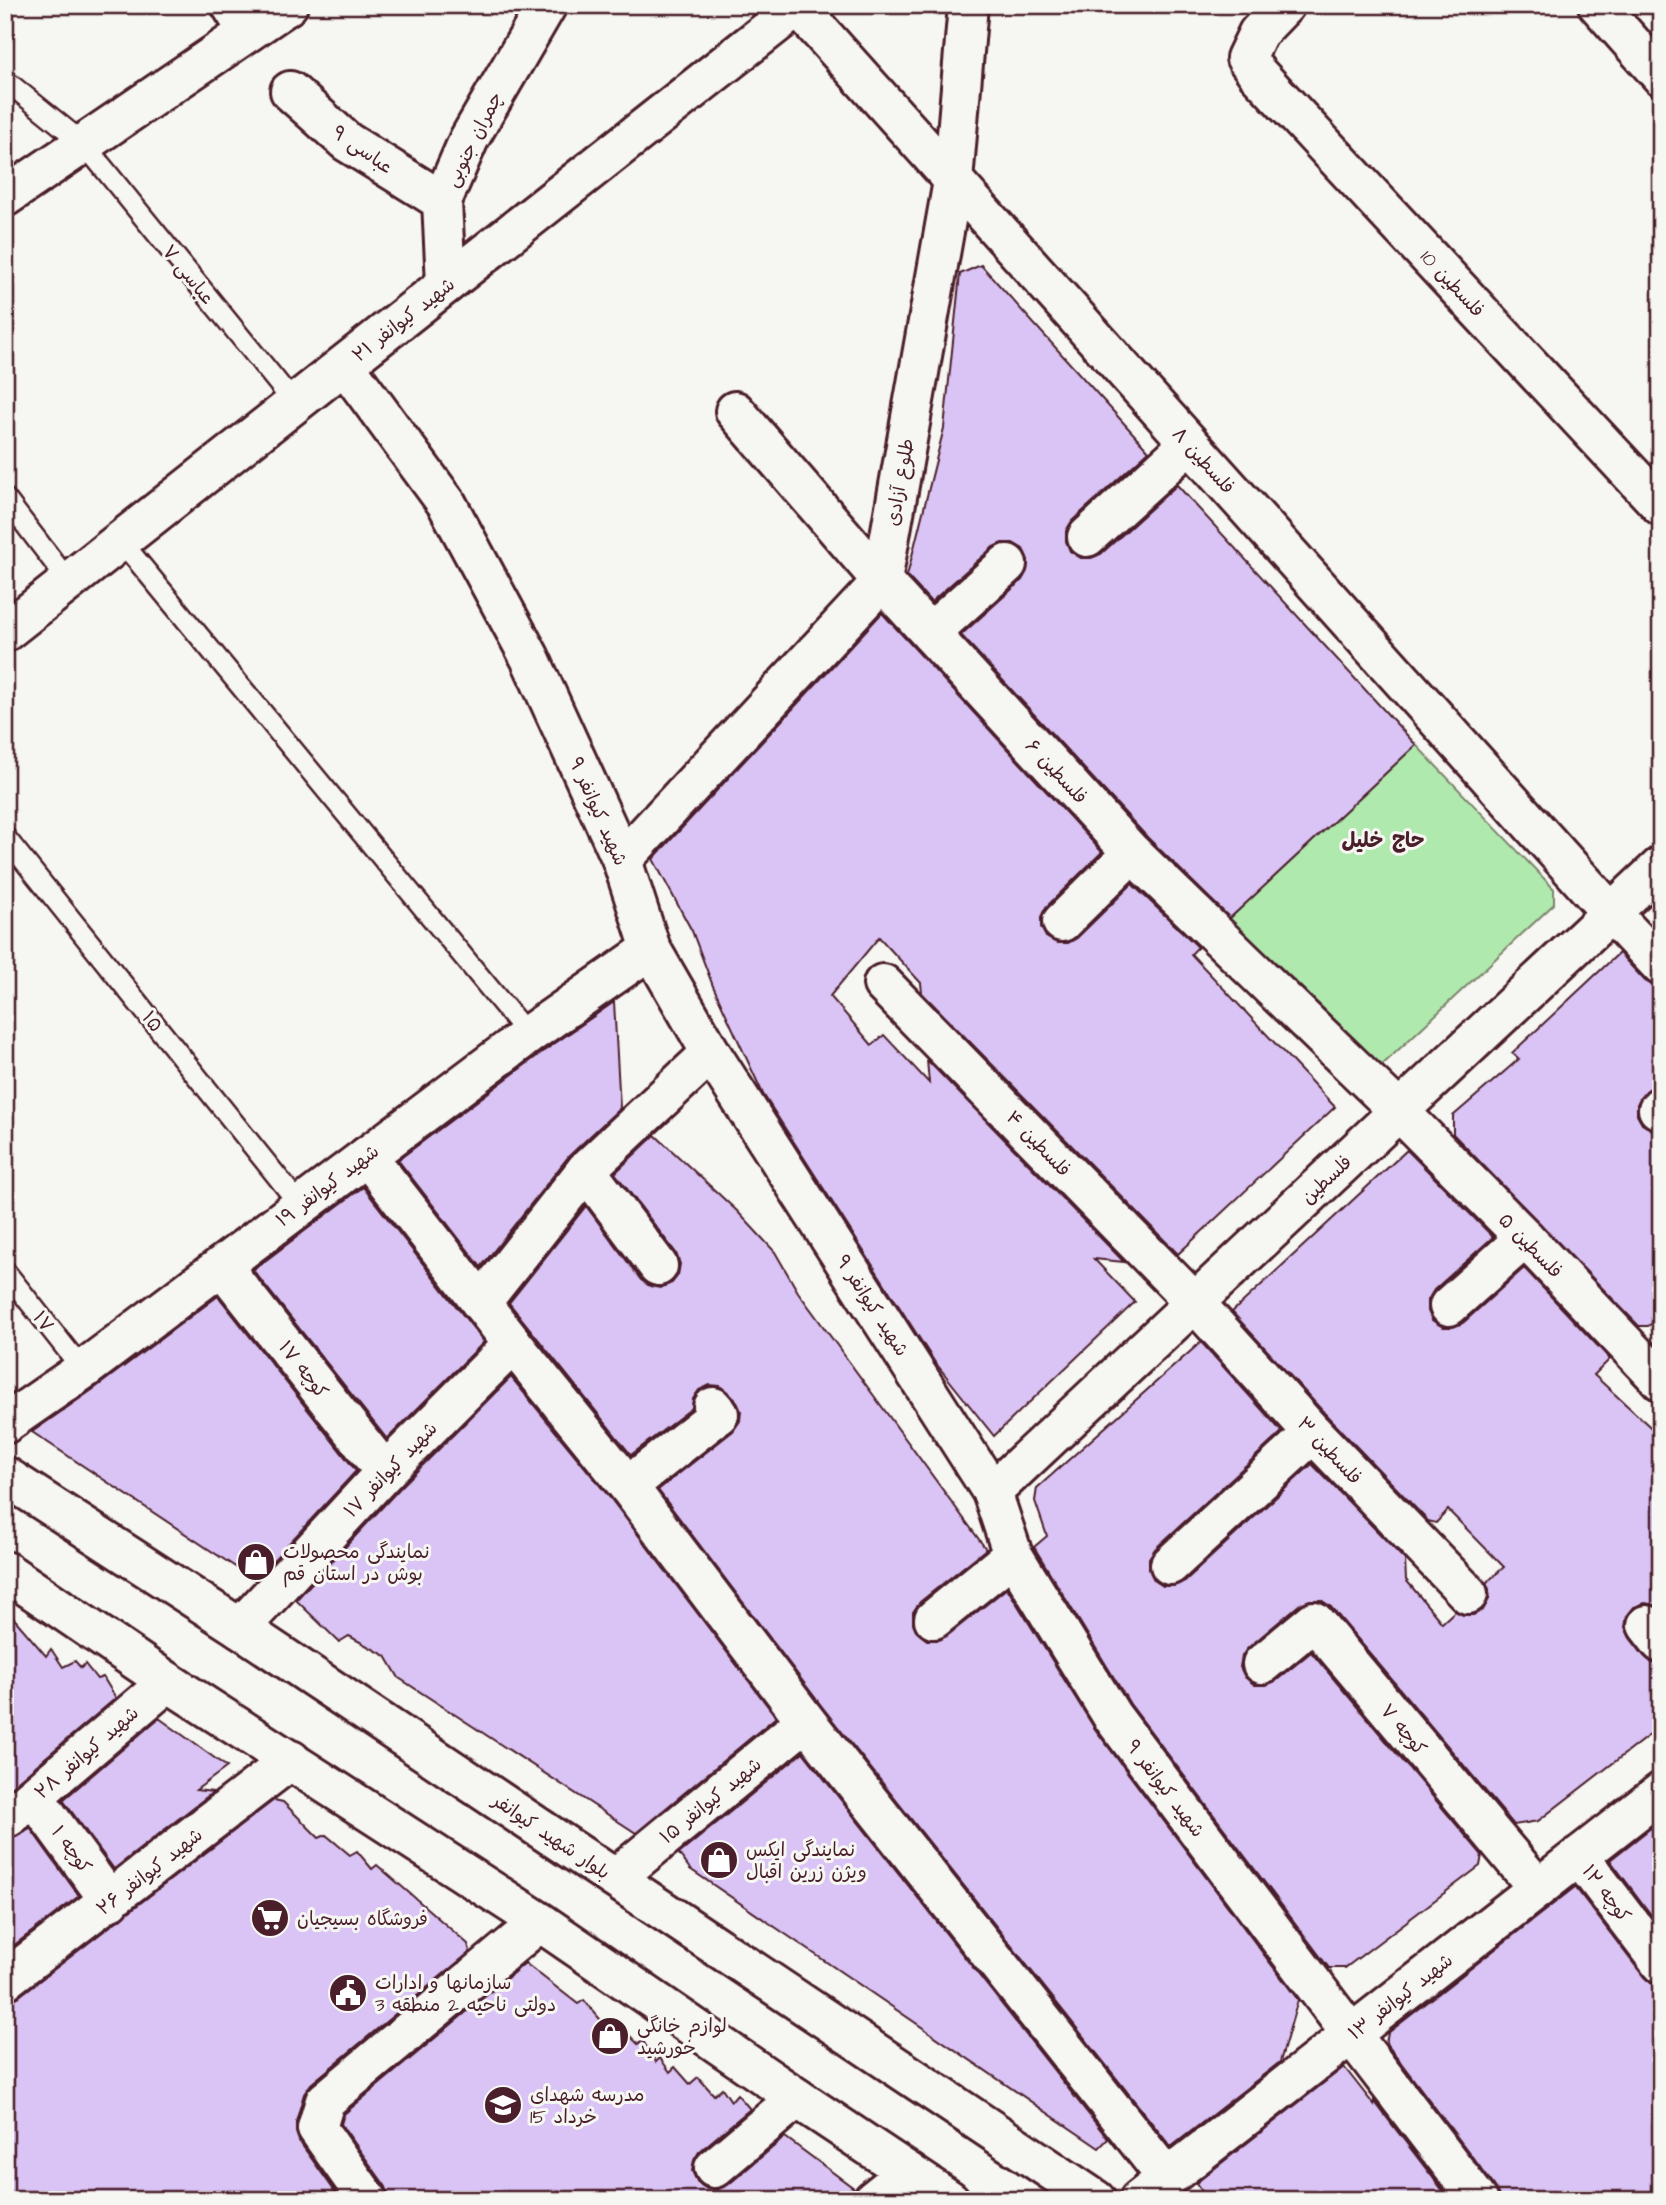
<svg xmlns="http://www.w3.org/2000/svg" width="1666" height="2205" font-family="'Architects Daughter','Playpen Sans Arabic',sans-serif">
	<rect width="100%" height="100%" fill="#f6f6f2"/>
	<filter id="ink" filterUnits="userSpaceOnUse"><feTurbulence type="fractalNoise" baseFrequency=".0143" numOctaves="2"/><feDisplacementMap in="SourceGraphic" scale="14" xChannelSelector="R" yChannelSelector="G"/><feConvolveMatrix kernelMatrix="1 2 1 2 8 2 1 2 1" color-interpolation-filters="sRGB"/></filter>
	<g filter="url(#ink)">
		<polygon fill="#b0e9ae" stroke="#7d846c" stroke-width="2" points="1416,745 1554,889 1554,904 1380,1067 1227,921"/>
		<g fill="#dac4f5" stroke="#4a1f2b" stroke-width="2">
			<polygon points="981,265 1149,451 1072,521 1066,531 1066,541 1070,551 1081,558 1091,558 1101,554 1177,485 1416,745 1230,918 1148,838 961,635 1022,580 1027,571 1028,560 1023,549 1013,543 1002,543 993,547 931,602 907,576 944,428 960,274"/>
			<polygon points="882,613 1102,852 1046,907 1041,917 1041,927 1046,937 1057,943 1068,943 1077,938 1132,884 1198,947 1191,954 1335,1107 1178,1254 922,993 921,983 879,937 830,996 872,1045 884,1035 929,1083 927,1060 1124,1262 1094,1259 1135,1302 994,1436 934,1361 763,1094 713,986 692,931 653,859"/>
			<polygon points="1619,953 1645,981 1661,990 1661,1085 1655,1085 1646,1091 1637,1104 1637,1115 1642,1124 1652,1130 1661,1130 1661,1317 1648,1326 1639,1326 1453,1134 1453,1116 1519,1059 1512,1053"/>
			<polygon points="614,1002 620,1108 569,1156 481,1267 398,1160 541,1053"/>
			<polygon points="655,1135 737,1211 775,1252 798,1292 986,1549 920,1602 913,1612 913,1623 917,1632 927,1640 938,1640 947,1636 1007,1588 1095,1729 1298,2000 1280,2062 1171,2147 823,1708 658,1490 733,1431 740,1421 741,1411 736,1400 720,1386 710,1385 699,1390 693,1399 692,1408 631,1455 509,1303 586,1206 641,1280 650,1286 660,1288 672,1283 678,1275 680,1264 676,1253 615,1173"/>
			<polygon points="1407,1150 1493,1237 1434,1290 1428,1300 1428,1311 1432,1320 1443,1327 1453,1327 1463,1323 1524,1268 1610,1359 1594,1375 1661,1437 1661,1609 1655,1605 1645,1603 1634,1607 1627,1616 1625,1627 1630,1638 1644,1656 1652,1663 1661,1664 1661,1726 1538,1821 1514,1825 1331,1607 1321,1600 1310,1600 1300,1604 1248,1648 1242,1656 1240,1667 1245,1677 1255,1685 1266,1685 1276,1681 1311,1652 1482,1855 1480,1866 1345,1968 1329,1968 1130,1704 1034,1547 1047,1536 1035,1501 1037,1488 1201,1342 1282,1432 1155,1549 1149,1558 1149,1569 1154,1580 1163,1586 1174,1586 1185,1581 1312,1464 1405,1560 1406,1580 1442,1623 1455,1611 1463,1615 1473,1615 1483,1610 1489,1599 1489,1589 1486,1583 1504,1567 1448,1510 1436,1523 1428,1521 1329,1418 1232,1312"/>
			<polygon points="363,1187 484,1342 387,1439 253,1270"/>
			<polygon points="218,1296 356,1471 255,1580 32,1432 95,1388"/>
			<polygon points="511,1377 611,1499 776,1717 636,1833 399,1678 386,1656 349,1636 339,1642 296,1600 401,1487"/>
			<polygon points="5,1608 46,1656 51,1649 63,1667 75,1661 81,1668 85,1664 97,1679 103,1677 116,1698 6,1791"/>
			<polygon points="159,1718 227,1767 196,1790 213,1792 114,1869 63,1800"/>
			<polygon points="803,1752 1108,2139 1099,2148 690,1869 679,1854"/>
			<polygon points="274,1800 283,1802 319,1838 326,1835 350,1855 357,1851 372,1869 377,1865 468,1944 470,1952 311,2084 304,2094 296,2122 296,2132 299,2141 341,2200 5,2200 5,2001 18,1997"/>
			<polygon points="1661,1820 1661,1928 1610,1860"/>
			<polygon points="30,1828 79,1896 5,1952 5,1838 13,1838"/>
			<polygon points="1575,1887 1644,1977 1652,1984 1661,1985 1661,2200 1499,2200 1495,2187 1386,2043 1388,2033"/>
			<polygon points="525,1963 578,2004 584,2000 604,2024 610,2021 621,2035 626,2032 638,2044 643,2041 656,2062 660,2058 670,2072 675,2067 690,2084 698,2077 714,2095 722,2088 731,2101 737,2094 750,2109 699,2152 694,2160 692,2171 698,2183 707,2189 717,2190 728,2185 785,2137 855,2189 852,2200 390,2200 386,2187 341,2124 344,2114"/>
			<polygon points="1344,2067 1374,2105 1374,2101 1450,2200 1208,2200 1196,2183"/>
		</g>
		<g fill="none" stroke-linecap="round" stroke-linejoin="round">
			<defs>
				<g id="lane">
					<polyline points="5,80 84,144 295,404"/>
					<polyline points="5,498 69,582"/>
					<polyline points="121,541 528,1035"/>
					<polyline points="5,837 300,1205"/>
					<polyline points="5,1271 83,1370"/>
				</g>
				<g id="street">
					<polyline points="231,5 248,32"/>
					<polyline points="1285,5 1258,33 1246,58 1257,73 1661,506"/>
					<polyline points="1598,5 1661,76"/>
					<polyline points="798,7 1611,913 1661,966"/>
					<polyline points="290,91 347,142 442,201"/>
					<polyline points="5,197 288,5"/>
					<polyline points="446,284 442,201 469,139 547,5"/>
					<polyline points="345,365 447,504 530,658 622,860 651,949 711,1053 992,1492 1013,1555 1112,1716 1351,2034 1478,2200"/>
					<polyline points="735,411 882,581 1132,853 1399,1111 1525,1238 1661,1381"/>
					<polyline points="1087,537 1189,444"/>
					<polyline points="5,632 800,5"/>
					<polyline points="930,633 1007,564"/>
					<polyline points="622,860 882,581 953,181 968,5"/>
					<polyline points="1062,922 1132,853"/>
					<polyline points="883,984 1195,1303 1313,1433 1468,1594"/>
					<polyline points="1658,1109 1661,1106"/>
					<polyline points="367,1156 513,1344 628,1486 806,1721 1167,2178"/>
					<polyline points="586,1170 658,1266"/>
					<polyline points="222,1266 385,1472"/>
					<polyline points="481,1303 586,1170 711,1053"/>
					<polyline points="1449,1306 1525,1238"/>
					<polyline points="5,1424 83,1370 528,1035 651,949"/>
					<polyline points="628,1486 719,1414 713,1407"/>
					<polyline points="992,1492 1661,866"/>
					<polyline points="1170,1565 1313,1433"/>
					<polyline points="934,1619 1013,1555"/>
					<polyline points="1647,1625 1661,1643"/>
					<polyline points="240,1628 385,1472 513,1344"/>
					<polyline points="1262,1664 1314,1621 1538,1888"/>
					<polyline points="34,1797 110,1901"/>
					<polyline points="5,1812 9,1817 168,1682"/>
					<polyline points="1579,1856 1661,1964"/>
					<polyline points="615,1878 806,1721"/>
					<polyline points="5,1980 291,1760"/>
					<polyline points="714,2168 797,2098"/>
					<polyline points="368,2200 317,2128 325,2101 540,1922"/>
					<polyline points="873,2200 908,2172"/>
					<polyline points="1139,2200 1661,1792"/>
				</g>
				<g id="secondary">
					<polyline points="5,1476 240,1628 1096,2200"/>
					<polyline points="5,1571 168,1682 540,1922 797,2098 950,2200"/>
				</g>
			</defs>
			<use href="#lane" stroke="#4a1f2b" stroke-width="24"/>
			<use href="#street" stroke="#4a1f2b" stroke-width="44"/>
			<use href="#secondary" stroke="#4a1f2b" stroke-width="44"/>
			<use href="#lane" stroke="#f6f6f2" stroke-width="19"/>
			<use href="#street" stroke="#f6f6f2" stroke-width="38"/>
			<use href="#secondary" stroke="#f6f6f2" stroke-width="38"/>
		</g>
	</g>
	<defs>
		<symbol id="shop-disc" viewBox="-11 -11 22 22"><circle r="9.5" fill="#4a1f2b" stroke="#f6f6f2"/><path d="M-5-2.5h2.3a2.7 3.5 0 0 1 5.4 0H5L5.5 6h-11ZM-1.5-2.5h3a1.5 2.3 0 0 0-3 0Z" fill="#fff"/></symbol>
		<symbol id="supermarket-disc" viewBox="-11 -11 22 22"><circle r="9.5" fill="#4a1f2b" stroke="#f6f6f2"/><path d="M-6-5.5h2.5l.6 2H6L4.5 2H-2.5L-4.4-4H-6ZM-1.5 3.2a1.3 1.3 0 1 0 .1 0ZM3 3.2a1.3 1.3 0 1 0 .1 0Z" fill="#fff"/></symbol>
		<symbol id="civic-disc" viewBox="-11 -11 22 22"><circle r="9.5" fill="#4a1f2b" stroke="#f6f6f2"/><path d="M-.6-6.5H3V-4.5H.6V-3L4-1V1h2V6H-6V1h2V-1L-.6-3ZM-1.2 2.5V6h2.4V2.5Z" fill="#fff"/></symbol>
		<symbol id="school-disc" viewBox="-11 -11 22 22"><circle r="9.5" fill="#4a1f2b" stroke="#f6f6f2"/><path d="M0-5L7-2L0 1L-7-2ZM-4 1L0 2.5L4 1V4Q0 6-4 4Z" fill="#fff"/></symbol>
	</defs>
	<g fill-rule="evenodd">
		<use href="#shop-disc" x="234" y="1540" width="44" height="44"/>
		<use href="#shop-disc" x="697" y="1838" width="44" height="44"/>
		<use href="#supermarket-disc" x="248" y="1896" width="44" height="44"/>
		<use href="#civic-disc" x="326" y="1971" width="44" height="44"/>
		<use href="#shop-disc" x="588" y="2014" width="44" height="44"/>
		<use href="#school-disc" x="481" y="2083" width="44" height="44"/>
	</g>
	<g text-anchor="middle" stroke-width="6" stroke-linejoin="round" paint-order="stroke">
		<g font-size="19" fill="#4a1f2b" stroke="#f6f6f2">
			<text transform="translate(473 139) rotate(-63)" y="7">چمران جنوبی</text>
			<text transform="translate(363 149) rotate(35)" y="7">عباسی ۹</text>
			<text transform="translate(189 274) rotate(51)" y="7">عباسی ۷</text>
			<text transform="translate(1453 283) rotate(47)" y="7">فلسطین 10</text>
			<text transform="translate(403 319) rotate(-38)" y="7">شهید کیوانفر ۲۱</text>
			<text transform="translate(1204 460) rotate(48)" y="7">فلسطین ۸</text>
			<text transform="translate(899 482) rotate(-80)" y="7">طلوع آزادی</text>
			<text transform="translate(1057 771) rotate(47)" y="7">فلسطین ۶</text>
			<text transform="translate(599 811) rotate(66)" y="7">شهید کیوانفر ۹</text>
			<text transform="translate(153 1021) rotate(51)" y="7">۱۵</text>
			<text transform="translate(1039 1143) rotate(46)" y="7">فلسطین ۴</text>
			<text transform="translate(1326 1179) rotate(-43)" y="7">فلسطین</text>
			<text transform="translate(327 1185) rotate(-37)" y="7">شهید کیوانفر ۱۹</text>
			<text transform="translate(1531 1245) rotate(46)" y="7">فلسطین ۵</text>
			<text transform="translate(873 1305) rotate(57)" y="7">شهید کیوانفر ۹</text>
			<text transform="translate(44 1321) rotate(52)" y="7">۱۷</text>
			<text transform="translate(304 1369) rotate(52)" y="7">کوچه ۱۷</text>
			<text transform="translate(1330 1450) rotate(47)" y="7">فلسطین ۳</text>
			<text transform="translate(390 1469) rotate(-46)" y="7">شهید کیوانفر ۱۷</text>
			<text transform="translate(1404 1729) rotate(50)" y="7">کوچه ۷</text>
			<text transform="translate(86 1752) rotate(-41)" y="7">شهید کیوانفر ۲۸</text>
			<text transform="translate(1166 1788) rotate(53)" y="7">شهید کیوانفر ۹</text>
			<text transform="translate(710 1800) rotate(-39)" y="7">شهید کیوانفر ۱۵</text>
			<text transform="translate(552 1836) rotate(34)" y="7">بلوار شهید کیوانفر</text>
			<text transform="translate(72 1849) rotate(54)" y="7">کوچه ۱</text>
			<text transform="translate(149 1871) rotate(-38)" y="7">شهید کیوانفر ۲۶</text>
			<text transform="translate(1607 1893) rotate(53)" y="7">کوچه ۱۲</text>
			<text transform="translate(1400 1996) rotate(-38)" y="7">شهید کیوانفر ۱۳</text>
		</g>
		<g font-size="19" fill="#4a1f2b" stroke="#f6f6f2" text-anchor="start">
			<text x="283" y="1558">نمایندگی محصولات<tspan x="283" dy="22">بوش در استان قم</tspan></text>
			<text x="746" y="1856">نمایندگی ایکس<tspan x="746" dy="22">ویژن زرین اقبال</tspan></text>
			<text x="297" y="1925">فروشگاه بسیجیان</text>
			<text x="375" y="1989">سازمانها و ادارات<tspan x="375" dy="22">دولتی ناحیه 2 منطقه 3</tspan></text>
			<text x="637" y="2032">لوازم خانگی<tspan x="637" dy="22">خورشید</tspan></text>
			<text x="530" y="2101">مدرسه شهدای<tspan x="530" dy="22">15 خرداد</tspan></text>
		</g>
		<g font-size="21" font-weight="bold" fill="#4a1f2b" stroke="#f6f6f2">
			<text x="1383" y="847">حاج خلیل</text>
		</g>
	</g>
	<rect width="1666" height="2205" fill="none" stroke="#f6f6f2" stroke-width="28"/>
	<rect x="14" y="14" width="1638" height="2177" fill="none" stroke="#4a1f2b" stroke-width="2.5" filter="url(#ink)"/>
</svg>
